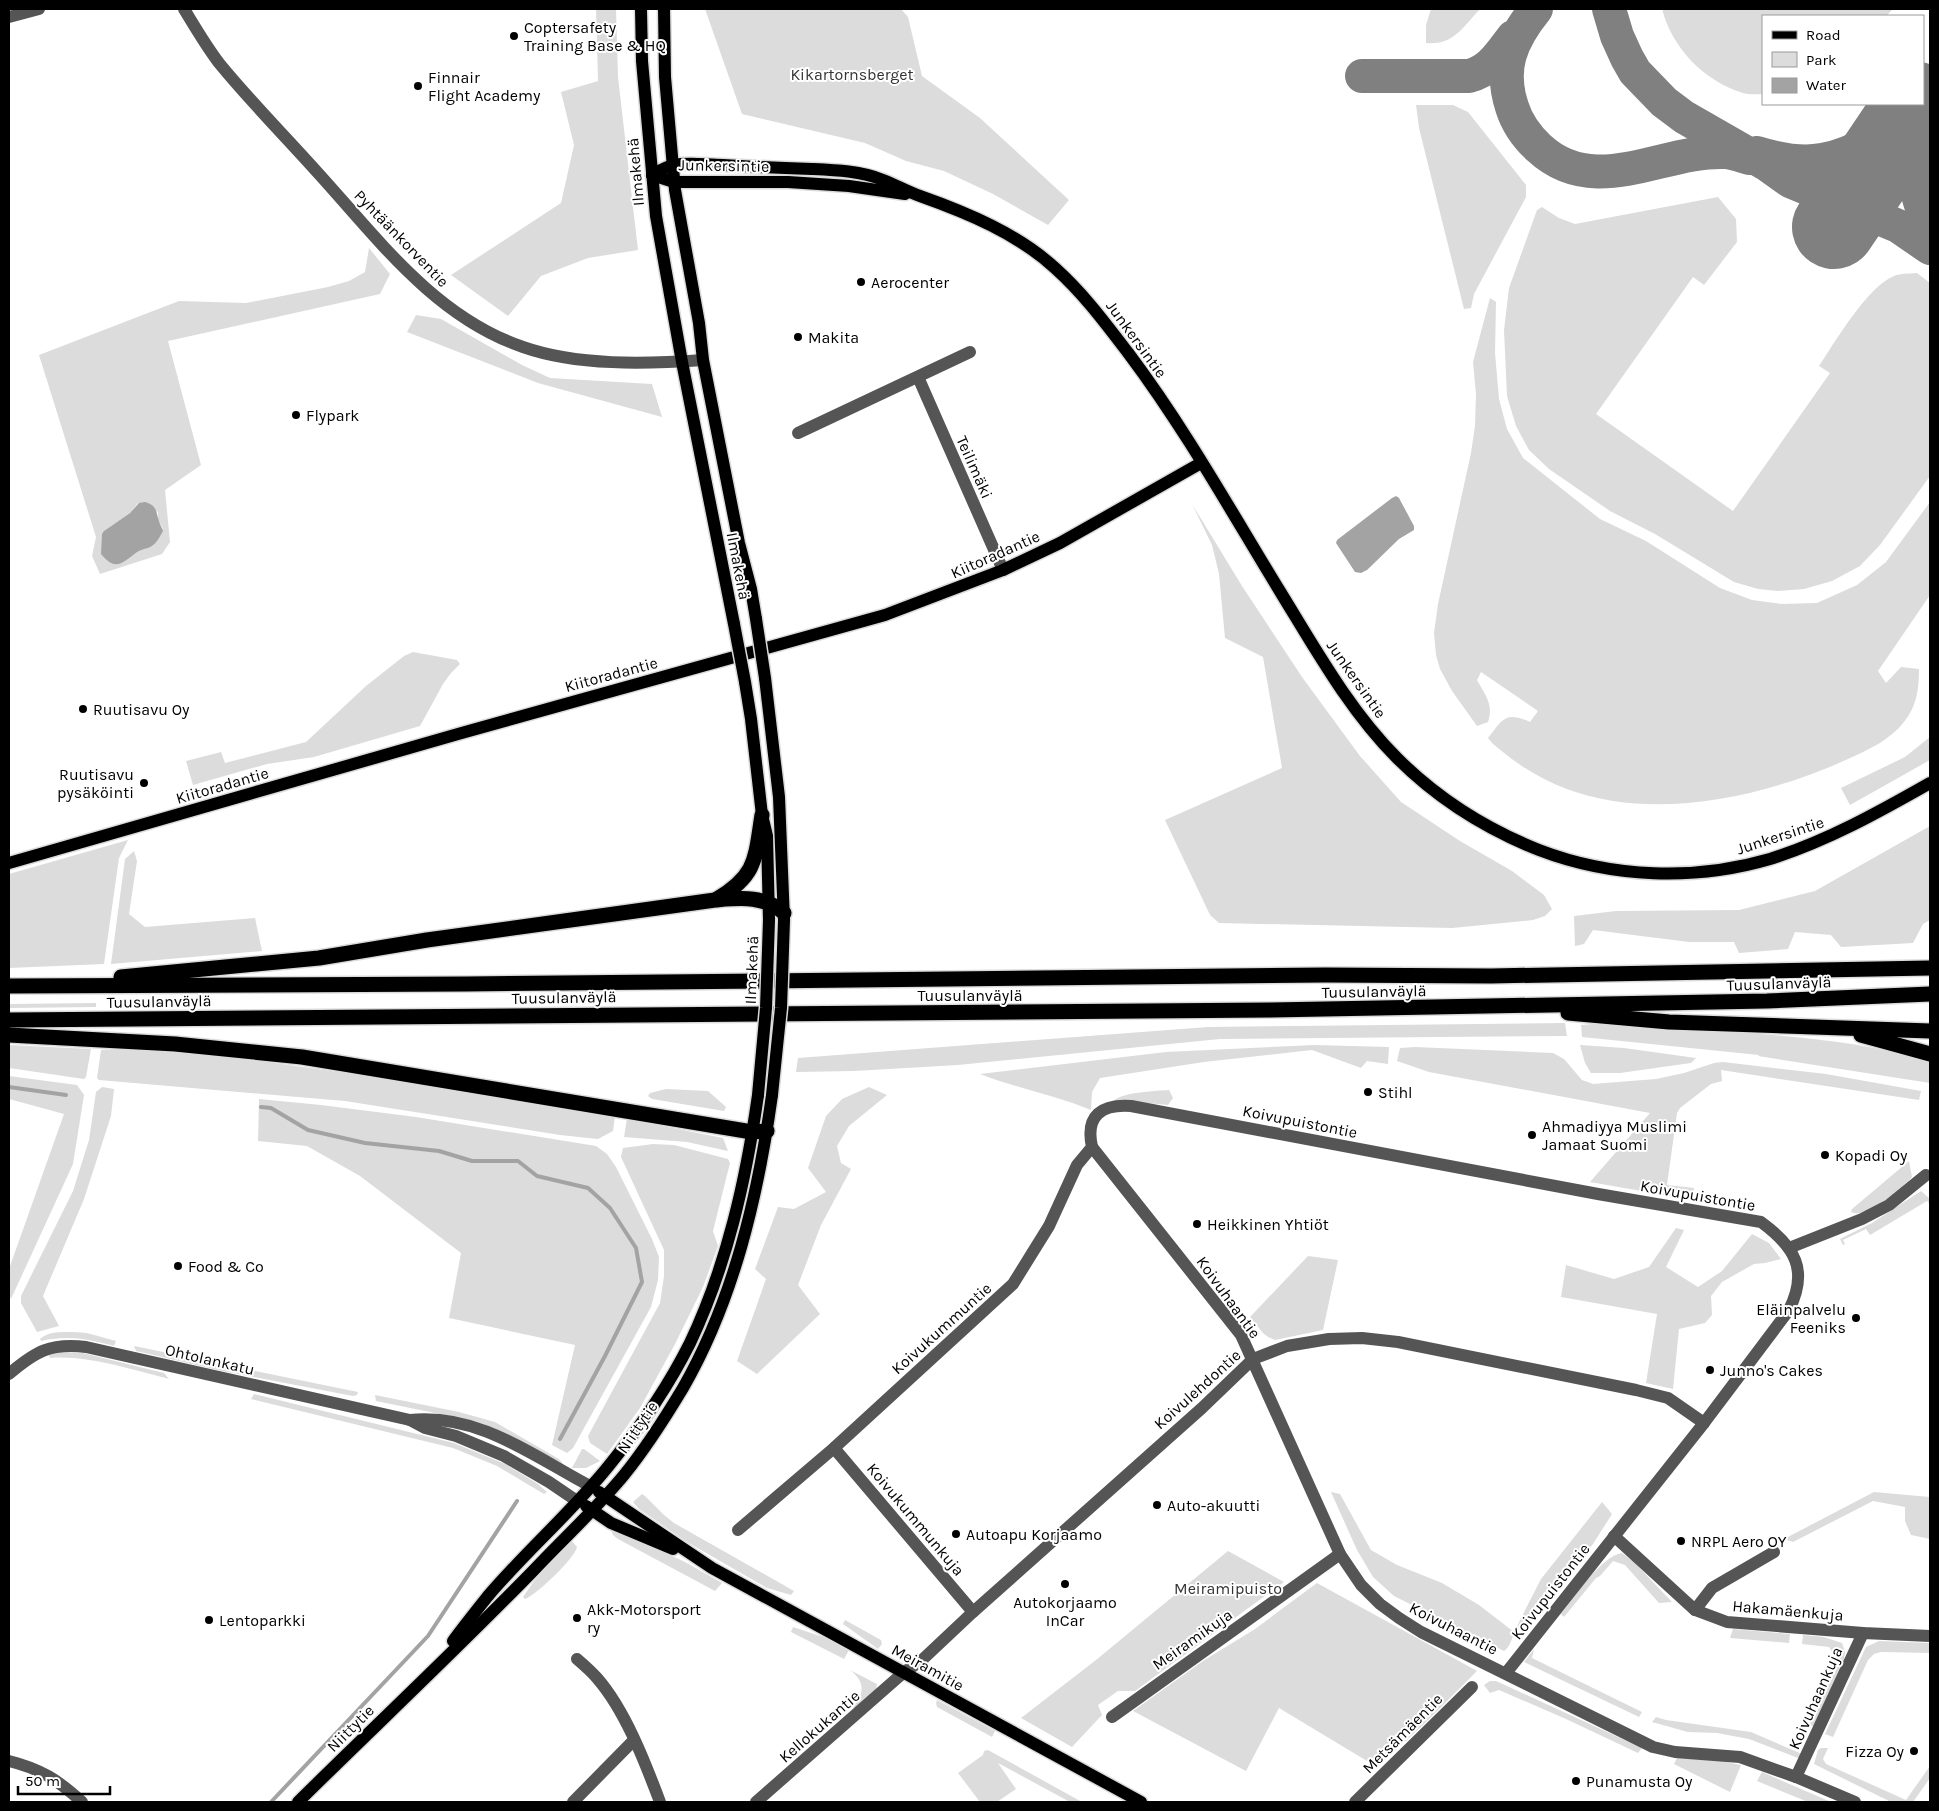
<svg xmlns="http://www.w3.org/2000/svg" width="1939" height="1811" font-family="Karla,sans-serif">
	<rect width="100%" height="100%" fill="#fff"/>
	<g fill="#dcdcdc" fill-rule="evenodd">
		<polygon points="596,9 616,9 618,77 638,250 588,258 541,276 508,316 451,275 561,203 574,145 561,92 598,81"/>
		<polygon points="705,9 901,9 908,17 922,76 980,118 1069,200 1048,225 993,194 944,171 906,161 865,143 742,114"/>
		<path d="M1431,9H1480C1463,27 1453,46 1426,43V25Z"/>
		<path d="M1662,9H1893L1886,16H1763V94C1757,94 1749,95 1743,93C1704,81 1672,48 1662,9Z"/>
		<polygon points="1416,105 1453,105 1468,112 1526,185 1526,197 1474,294 1471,308 1464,309 1419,128"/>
		<path d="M1718,197L1736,219L1737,242L1704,285L1693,277L1596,414L1733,511L1830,373L1819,366C1835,342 1867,287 1894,276C1900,273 1910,274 1917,273L1930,283V476L1880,545L1860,566L1832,581L1804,589L1778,591L1758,589L1734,582L1655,534L1610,511L1549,469L1529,450L1516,426L1507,396L1504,330L1509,288L1537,210L1542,207L1559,218L1575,224Z"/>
		<path d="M369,248L390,274L380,294L168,341L201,465L165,490L170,542L162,554L100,574L92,556L96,537L39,355L179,301L246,303L328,287L349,281L365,272ZM138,503L158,512V520L163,528L150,547L138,551L104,531L130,513Z"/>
		<path d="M1490,298L1496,302L1495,353L1499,399L1507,429L1523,458L1600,519L1646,541L1720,588L1752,600L1781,604L1817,603L1857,585L1886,562L1930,502V595L1878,671L1886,683L1901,667L1919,669C1919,688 1917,706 1904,722C1890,740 1868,750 1848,759C1778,791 1690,813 1613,801C1564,793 1529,775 1492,743L1488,738C1503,719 1505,711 1530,722L1538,711L1481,672L1477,680C1485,695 1494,704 1488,722L1477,726L1452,691L1440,669L1436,655L1434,633L1438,604L1471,453L1475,426L1476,394L1473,362Z"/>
		<polygon points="416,315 441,319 522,365 550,378 652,384 662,417 538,383 407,332"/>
		<polygon points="1192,504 1242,586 1302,677 1360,756 1401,802 1460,841 1512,871 1544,895 1552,909 1545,916 1533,920 1452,928 1219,923 1210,915 1165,820 1282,768 1263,657 1225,638 1219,574 1212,545"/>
		<polygon points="413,652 457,660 460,664 451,673 443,684 420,726 314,757 267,764 193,785 186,761 221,752 225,763 306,742 366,686 404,656"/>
		<polygon points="1930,737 1930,760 1850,805 1841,788 1905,757"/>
		<polygon points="1930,826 1930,920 1923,924 1913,943 1841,947 1831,935 1795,932 1788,949 1739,953 1734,942 1689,942 1593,930 1584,944 1575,946 1574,916 1616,911 1739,910 1815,891"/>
		<polygon points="128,840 119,858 104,964 9,968 9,874"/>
		<polygon points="134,851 137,861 129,914 145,927 255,918 262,951 111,964 125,859"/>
		<polygon points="96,1003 96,1007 9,1008 9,1004"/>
		<polygon points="1565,1023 1567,1036 1220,1039 958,1065 854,1071 796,1072 798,1058 1208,1027"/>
		<path d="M1593,1024C1653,1027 1713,1030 1773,1035C1827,1040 1879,1045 1930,1063V1083L1758,1056L1759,1055L1582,1037L1581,1025Z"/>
		<polygon points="9,1045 91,1049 86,1077 84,1079 9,1068"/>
		<path d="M1314,1045L1389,1047L1388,1064L1367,1061L1361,1068L1312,1050L1204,1062L1100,1078L1092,1092L1091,1110C1055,1095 1016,1088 980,1074L1166,1052Z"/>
		<polygon points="1580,1045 1624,1048 1696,1058 1691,1063 1620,1073 1591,1073 1585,1063"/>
		<polygon points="1415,1047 1553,1053 1564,1059 1582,1080 1593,1084 1656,1079 1684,1073 1714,1063 1723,1062 1826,1074 1921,1091 1919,1100 1721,1070 1722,1081 1711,1084 1680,1108 1677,1113 1667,1185 1694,1188 1693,1200 1590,1182 1650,1113 1429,1072 1397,1061 1400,1048"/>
		<polygon points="117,1049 216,1055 498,1094 615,1116 613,1131 598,1139 560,1135 345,1101 99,1080 97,1078 101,1050"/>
		<polygon points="9,1076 77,1085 84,1095 73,1164 11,1299 9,1293 9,1269 64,1114 9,1099"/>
		<polygon points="102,1087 114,1089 111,1116 84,1199 43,1296 59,1326 37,1332 21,1303 21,1296 73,1191 89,1140 96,1092"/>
		<polygon points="869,1087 887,1095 849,1126 837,1146 841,1163 851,1169 821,1225 798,1285 820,1314 757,1374 737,1361 766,1279 755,1269 778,1207 794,1209 826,1192 808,1168 826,1116 842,1099"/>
		<polygon points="666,1089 708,1091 726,1107 724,1111 652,1099 648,1096 650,1093"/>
		<path d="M1169,1090L1173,1098L1168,1105L1115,1100C1124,1092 1156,1091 1169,1090Z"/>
		<polygon points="259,1099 321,1105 416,1117 596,1146 607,1154 616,1167 652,1239 659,1257 658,1280 651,1307 573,1448 567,1453 552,1445 575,1345 449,1318 461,1253 360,1176 307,1146 258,1141"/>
		<polygon points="627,1119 723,1138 728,1151 687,1142 624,1137"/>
		<polygon points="653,1144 674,1145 728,1159 730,1163 713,1231 718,1246 703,1287 675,1344 640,1408 607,1454 590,1443 588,1436 660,1303 664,1276 664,1250 621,1157 623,1148"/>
		<path d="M1909,1161L1912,1177C1903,1187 1872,1212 1859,1213C1856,1214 1854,1213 1851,1212L1852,1209Z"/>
		<polygon points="1921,1191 1930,1199 1930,1204 1927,1201 1870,1235 1866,1229 1843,1240 1845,1244 1843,1245 1840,1239 1872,1223"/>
		<polygon points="1676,1228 1684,1230 1666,1267 1698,1287 1722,1271 1752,1234 1769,1243 1781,1259 1765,1263 1754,1264 1722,1282 1711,1296 1712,1315 1705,1323 1679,1329 1673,1389 1646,1383 1657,1314 1561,1297 1566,1265 1614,1279 1649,1267"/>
		<polygon points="1308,1256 1338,1260 1323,1330 1275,1340 1268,1337 1263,1333 1250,1317"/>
		<path d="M73,1332L87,1333L116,1341L114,1346C87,1339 69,1335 41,1341L40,1339C48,1331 63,1332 73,1332Z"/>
		<polygon points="134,1346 358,1392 357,1395 353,1396 222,1371 136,1351"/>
		<path d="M62,1352L83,1353L164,1373L169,1379C132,1370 88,1355 50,1358L49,1355Z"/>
		<polygon points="254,1394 454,1443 505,1464 538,1484 547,1492 544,1494 497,1466 453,1448 251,1399"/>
		<polygon points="375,1395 459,1412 495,1422 559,1459 563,1464 486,1425 474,1421 376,1401"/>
		<polygon points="582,1449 584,1449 600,1461 586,1468 572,1468"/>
		<path d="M1331,1492L1340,1494L1371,1550L1397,1565L1442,1583L1479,1605L1514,1632L1541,1579L1602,1502L1612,1514L1593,1544L1524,1627C1508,1635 1514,1644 1504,1651L1394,1596L1373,1577L1357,1550Z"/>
		<polygon points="1874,1492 1930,1497 1930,1539 1911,1535 1905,1521 1905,1507 1873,1501 1793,1542 1784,1539"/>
		<polygon points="642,1494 645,1496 664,1515 674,1523 794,1591 791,1595 767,1588 687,1542 639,1509 633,1502"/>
		<polygon points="611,1530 620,1532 685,1562 722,1583 715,1591 618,1539 613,1535"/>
		<path d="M571,1540L577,1547C575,1558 536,1595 525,1599L523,1597L543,1568Z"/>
		<polygon points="1228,1551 1284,1582 1135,1691 1118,1691 1098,1705 1102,1715 1072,1747 1021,1718 1096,1660"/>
		<path d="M1622,1553L1634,1562L1672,1602L1659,1603L1625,1565L1613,1561L1600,1576L1596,1578L1564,1617L1561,1614C1575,1597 1601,1556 1622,1553Z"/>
		<polygon points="1317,1583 1477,1671 1422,1726 1377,1767 1279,1708 1246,1771 1133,1711 1203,1661 1255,1629"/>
		<polygon points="845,1620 881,1640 882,1644 878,1649 843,1624"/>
		<polygon points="793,1627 823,1637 849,1650 844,1659 791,1632"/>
		<polygon points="1733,1629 1790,1634 1789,1643 1730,1638"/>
		<polygon points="1803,1635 1824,1637 1842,1643 1845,1652 1843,1666 1815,1727 1809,1725 1820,1702 1817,1700 1835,1656 1829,1647 1802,1644"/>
		<polygon points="1879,1641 1930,1643 1930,1653 1881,1652 1874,1654 1868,1660 1833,1737 1825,1734 1866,1647"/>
		<polygon points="1534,1649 1532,1658 1642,1712 1639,1717 1524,1662"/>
		<path d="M850,1670L877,1684L876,1690L856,1710L853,1707C865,1694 865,1681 850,1670Z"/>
		<polygon points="1490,1681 1496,1681 1642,1748 1638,1753 1566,1719 1499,1690 1490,1693 1484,1685"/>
		<polygon points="937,1700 995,1731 992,1737 937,1707 936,1703"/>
		<polygon points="1656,1717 1666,1720 1751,1732 1802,1754 1798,1758 1749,1739 1717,1733 1688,1732 1652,1722"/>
		<polygon points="1821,1748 1828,1748 1823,1759 1826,1764 1906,1800 1930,1766 1930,1778 1913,1802 1891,1802 1814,1764 1818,1750"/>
		<polygon points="988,1750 1082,1802 1070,1802 998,1763 1016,1789 997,1802 980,1802 958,1773 983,1755 984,1751"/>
		<polygon points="1677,1758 1721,1761 1741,1765 1730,1792 1674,1764"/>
		<polygon points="1762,1772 1831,1802 1808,1802 1757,1781"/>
	</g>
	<g fill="#a3a3a3">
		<polygon points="1396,496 1399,498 1414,526 1414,530 1399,539 1367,570 1361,573 1355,572 1336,543 1337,540 1392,498"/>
		<path d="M145,502C155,505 156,509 158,518C159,523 162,527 163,531C159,538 156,545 148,548C144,549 140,550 137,552C122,563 116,572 101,554L102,534L104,531L130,513L139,503Z"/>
	</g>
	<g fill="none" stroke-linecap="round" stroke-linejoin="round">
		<g stroke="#a3a3a3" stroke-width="4">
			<polyline points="9,1087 66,1095"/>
			<polyline points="261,1107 271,1108 308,1130 365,1143 439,1151 472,1161 518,1161 537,1176 588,1188 610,1208 636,1248 642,1282 605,1356 560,1439"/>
			<polyline points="271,1802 428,1636 517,1501"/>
		</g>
		<g stroke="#808080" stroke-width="34">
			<path d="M1536,9C1511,40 1499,68 1512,107C1517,123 1527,137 1539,148C1595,200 1663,149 1726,152C1734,153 1742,156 1749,158"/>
			<polyline points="1609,9 1617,36 1627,58 1635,72 1664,102 1684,117 1766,164 1790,181 1898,226 1930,248"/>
			<path d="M1362,76H1469C1490,71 1500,54 1513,37"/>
			<path d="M1928,94C1912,139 1906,181 1930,225"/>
			<path d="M1757,153C1777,159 1802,164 1822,160C1857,154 1892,131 1913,104"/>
		</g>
		<polyline stroke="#808080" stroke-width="84" points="1834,227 1917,104"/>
		<defs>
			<g id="major">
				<polyline points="641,9 642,61 656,216 682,362 734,624"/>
				<polyline points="664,9 665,77 675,190 699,323 703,360 739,543 751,589 756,619"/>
				<path d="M652,175C659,171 667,166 674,165C689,162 707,165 723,165C752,167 782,168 812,169C835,170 861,171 883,180C896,185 908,192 920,196C968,213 1018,234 1055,268C1084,294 1106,324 1129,354C1186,430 1232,513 1281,593C1316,650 1350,711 1397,758C1438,799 1486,829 1539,850C1612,878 1695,881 1770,859C1827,841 1879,812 1930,783"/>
				<polyline points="652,175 674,182 788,182 849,186 905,194"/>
				<polyline points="765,678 779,797 784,920"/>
				<polyline points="745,682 751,719 762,815 767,836 769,920"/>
				<polyline points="9,863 458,734 885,615 1003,570 1060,543 1201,463"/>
				<polyline points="599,1492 712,1568 1141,1802"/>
				<polyline points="586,1506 611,1523 673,1549"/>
				<path d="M453,1641C464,1626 476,1611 488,1596C527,1550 574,1510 611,1463C641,1426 669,1385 690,1343C727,1265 746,1180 758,1095"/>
				<path d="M298,1802C376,1725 456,1650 533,1571C563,1539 596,1509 624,1475C646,1448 665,1418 683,1388C734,1299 758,1196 772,1095"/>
			</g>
			<g id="highway">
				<path d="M717,899C757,875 755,859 762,815"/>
				<path d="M121,977L319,958L427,940L715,900C740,898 764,895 784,913"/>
				<polyline points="9,986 467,984 1325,975 1491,976 1930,968"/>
				<polyline points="1568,1013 1669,1022 1930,1031"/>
				<polyline points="9,1020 1271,1010 1767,1001 1930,994"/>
				<polyline points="9,1035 175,1044 302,1057 752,1132 767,1131"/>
				<polyline points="1861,1035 1930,1054"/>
			</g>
		</defs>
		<use href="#major" stroke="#dbdbdb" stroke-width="15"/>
		<use href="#highway" stroke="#dbdbdb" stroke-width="18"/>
		<g stroke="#555" stroke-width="12">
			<path d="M184,9C195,27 206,46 219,63C250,101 285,136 318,173C378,239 435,317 523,347C577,366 646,364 703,360"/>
			<polyline points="9,17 39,9"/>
			<polyline points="918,377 1003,570"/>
			<polyline points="798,433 970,352"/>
			<polyline points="1092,1147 1241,1335 1340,1554 1361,1585 1380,1604 1399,1618 1421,1632 1653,1747 1675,1752 1740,1757 1796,1777 1855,1802"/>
			<polyline points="1789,1248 1862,1219 1889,1205 1926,1175"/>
			<path d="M9,1374C36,1351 50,1343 86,1347L410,1420L425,1428L456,1436L504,1456L549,1482L577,1501"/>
			<path d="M410,1420C479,1413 533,1456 590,1486"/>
			<polyline points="834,1448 973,1612"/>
			<path d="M738,1530L834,1448L1013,1284L1049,1226L1077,1165L1092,1147C1085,1115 1102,1104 1131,1106L1598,1194L1761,1222C1795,1247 1809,1270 1789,1310L1704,1423L1506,1673"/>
			<polyline points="1614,1536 1695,1610 1727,1622 1863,1633 1930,1636"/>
			<polyline points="1695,1610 1712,1588 1774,1552"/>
			<path d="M577,1659C584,1665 591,1671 597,1678C625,1710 645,1762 660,1802"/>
			<polyline points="1112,1717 1340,1554"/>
			<path d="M9,1761C41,1769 58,1780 82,1802"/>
			<polyline points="1796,1777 1863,1633"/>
			<polyline points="573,1802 634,1740"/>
			<polyline points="756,1802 903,1673 922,1660 973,1612 1202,1408 1253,1359 1287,1346 1329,1339 1362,1338 1398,1342 1636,1390 1668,1398 1704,1423"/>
			<polyline points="1355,1802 1472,1687"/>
		</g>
		<use href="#major" stroke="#000" stroke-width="12"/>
		<use href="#highway" stroke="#000" stroke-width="15"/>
		<defs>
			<g id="major-bridge">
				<polyline points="756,619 765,678"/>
				<polyline points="734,624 745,682"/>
				<polyline points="758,1095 766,1008 769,920"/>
				<polyline points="772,1095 781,1008 784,920"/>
			</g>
		</defs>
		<use href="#major-bridge" stroke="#dbdbdb" stroke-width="15" stroke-linecap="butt"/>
		<use href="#major-bridge" stroke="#000" stroke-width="12"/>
	</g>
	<g fill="#000" stroke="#fff" stroke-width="2">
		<circle cx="514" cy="36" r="5"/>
		<circle cx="418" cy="86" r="5"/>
		<circle cx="861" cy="282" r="5"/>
		<circle cx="798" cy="337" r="5"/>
		<circle cx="296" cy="415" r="5"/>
		<circle cx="83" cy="709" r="5"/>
		<circle cx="144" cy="783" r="5"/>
		<circle cx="1368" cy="1092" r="5"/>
		<circle cx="1532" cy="1135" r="5"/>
		<circle cx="1825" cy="1155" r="5"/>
		<circle cx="1197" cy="1224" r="5"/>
		<circle cx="178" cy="1266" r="5"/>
		<circle cx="1856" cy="1318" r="5"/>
		<circle cx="1710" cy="1370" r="5"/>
		<circle cx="1157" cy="1505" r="5"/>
		<circle cx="956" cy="1534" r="5"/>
		<circle cx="1681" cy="1541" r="5"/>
		<circle cx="1065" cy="1584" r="5"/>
		<circle cx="577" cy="1618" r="5"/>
		<circle cx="209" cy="1620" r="5"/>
		<circle cx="1914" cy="1751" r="5"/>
		<circle cx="1576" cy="1781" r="5"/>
	</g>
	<g text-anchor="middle" stroke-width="4" stroke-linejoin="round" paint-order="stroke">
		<g font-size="16" fill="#000" stroke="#fff" text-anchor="start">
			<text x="524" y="33">Coptersafety<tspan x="524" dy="18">Training Base &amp; HQ</tspan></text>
			<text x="428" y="83">Finnair<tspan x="428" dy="18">Flight Academy</tspan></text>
			<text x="871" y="288">Aerocenter</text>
			<text x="808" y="343">Makita</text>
			<text x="306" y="421">Flypark</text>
			<text x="93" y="715">Ruutisavu Oy</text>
			<text x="134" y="780" text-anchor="end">Ruutisavu<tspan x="134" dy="18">pysäköinti</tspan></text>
			<text x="1378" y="1098">Stihl</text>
			<text x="1542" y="1132">Ahmadiyya Muslimi<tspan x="1542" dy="18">Jamaat Suomi</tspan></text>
			<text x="1835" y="1161">Kopadi Oy</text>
			<text x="1207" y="1230">Heikkinen Yhtiöt</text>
			<text x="188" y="1272">Food &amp; Co</text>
			<text x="1846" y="1315" text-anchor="end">Eläinpalvelu<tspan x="1846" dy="18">Feeniks</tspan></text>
			<text x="1720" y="1376">Junno's Cakes</text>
			<text x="1167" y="1511">Auto-akuutti</text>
			<text x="966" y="1540">Autoapu Korjaamo</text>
			<text x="1691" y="1547">NRPL Aero OY</text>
			<text x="1065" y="1608" text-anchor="middle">Autokorjaamo<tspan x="1065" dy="18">InCar</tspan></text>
			<text x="587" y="1615">Akk-Motorsport<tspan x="587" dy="18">ry</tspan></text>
			<text x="219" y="1626">Lentoparkki</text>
			<text x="1904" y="1757" text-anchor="end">Fizza Oy</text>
			<text x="1586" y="1787">Punamusta Oy</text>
		</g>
		<g font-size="16" fill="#333" stroke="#fff">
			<text x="852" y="80">Kikartornsberget</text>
			<text x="1228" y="1594">Meiramipuisto</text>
		</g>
		<g font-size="16" fill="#000" stroke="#fff">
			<text transform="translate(724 165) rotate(1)" y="6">Junkersintie</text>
			<text transform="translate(635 172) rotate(-95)" y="6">Ilmakehä</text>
			<text transform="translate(402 238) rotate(46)" y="6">Pyhtäänkorventie</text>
			<text transform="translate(1137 339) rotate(54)" y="6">Junkersintie</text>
			<text transform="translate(975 467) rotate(66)" y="6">Teilimäki</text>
			<text transform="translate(995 554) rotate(-24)" y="6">Kiitoradantie</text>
			<text transform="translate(739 566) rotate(79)" y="6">Ilmakehä</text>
			<text transform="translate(611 674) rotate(-15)" y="6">Kiitoradantie</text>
			<text transform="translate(1357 679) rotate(55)" y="6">Junkersintie</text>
			<text transform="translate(222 785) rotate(-16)" y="6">Kiitoradantie</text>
			<text transform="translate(1780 835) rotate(-18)" y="6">Junkersintie</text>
			<text transform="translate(751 970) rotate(-88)" y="6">Ilmakehä</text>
			<text transform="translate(1779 983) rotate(-2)" y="6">Tuusulanväylä</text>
			<text transform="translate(1374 991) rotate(-1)" y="6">Tuusulanväylä</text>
			<text x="970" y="1001">Tuusulanväylä</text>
			<text transform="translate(564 997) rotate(-1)" y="6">Tuusulanväylä</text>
			<text transform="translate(159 1001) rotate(-1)" y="6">Tuusulanväylä</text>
			<text transform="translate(1300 1121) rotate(11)" y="6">Koivupuistontie</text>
			<text transform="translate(1698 1195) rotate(10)" y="6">Koivupuistontie</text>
			<text transform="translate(1229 1297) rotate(54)" y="6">Koivuhaantie</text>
			<text transform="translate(941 1328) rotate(-42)" y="6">Koivukummuntie</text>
			<text transform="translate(210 1359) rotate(13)" y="6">Ohtolankatu</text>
			<text transform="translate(1197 1389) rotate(-42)" y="6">Koivulehdontie</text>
			<text transform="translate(637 1427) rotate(-56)" y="6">Niittytie</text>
			<text transform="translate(916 1519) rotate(50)" y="6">Koivukummunkuja</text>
			<text transform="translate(1550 1591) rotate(-52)" y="6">Koivupuistontie</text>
			<text transform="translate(1788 1610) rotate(5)" y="6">Hakamäenkuja</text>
			<text transform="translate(1454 1628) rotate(27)" y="6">Koivuhaantie</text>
			<text transform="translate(1192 1639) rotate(-35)" y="6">Meiramikuja</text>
			<text transform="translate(928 1667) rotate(29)" y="6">Meiramitie</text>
			<text transform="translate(1815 1698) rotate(-66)" y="6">Koivuhaankuja</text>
			<text transform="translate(819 1726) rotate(-41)" y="6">Kellokukantie</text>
			<text transform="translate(350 1728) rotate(-45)" y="6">Niittytie</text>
			<text transform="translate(1402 1733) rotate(-45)" y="6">Metsämäentie</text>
		</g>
	</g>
	<rect width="1939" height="1811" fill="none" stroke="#000000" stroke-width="20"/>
	<rect x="1762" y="15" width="162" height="90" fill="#ffffff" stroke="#999999"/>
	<rect x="1772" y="31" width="25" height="8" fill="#000000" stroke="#999999"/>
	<text x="1806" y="40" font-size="15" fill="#000000">Road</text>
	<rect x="1772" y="52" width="25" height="15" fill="#dcdcdc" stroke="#999999"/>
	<text x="1806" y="65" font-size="15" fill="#000000">Park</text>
	<rect x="1772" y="78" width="25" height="15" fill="#a3a3a3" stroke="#999999"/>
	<text x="1806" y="90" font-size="15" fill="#000000">Water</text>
	<path d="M18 1786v8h92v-8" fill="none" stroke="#000000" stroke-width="2.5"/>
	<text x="25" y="1786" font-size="15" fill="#000000" stroke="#ffffff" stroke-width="4" paint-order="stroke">50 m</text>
</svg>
